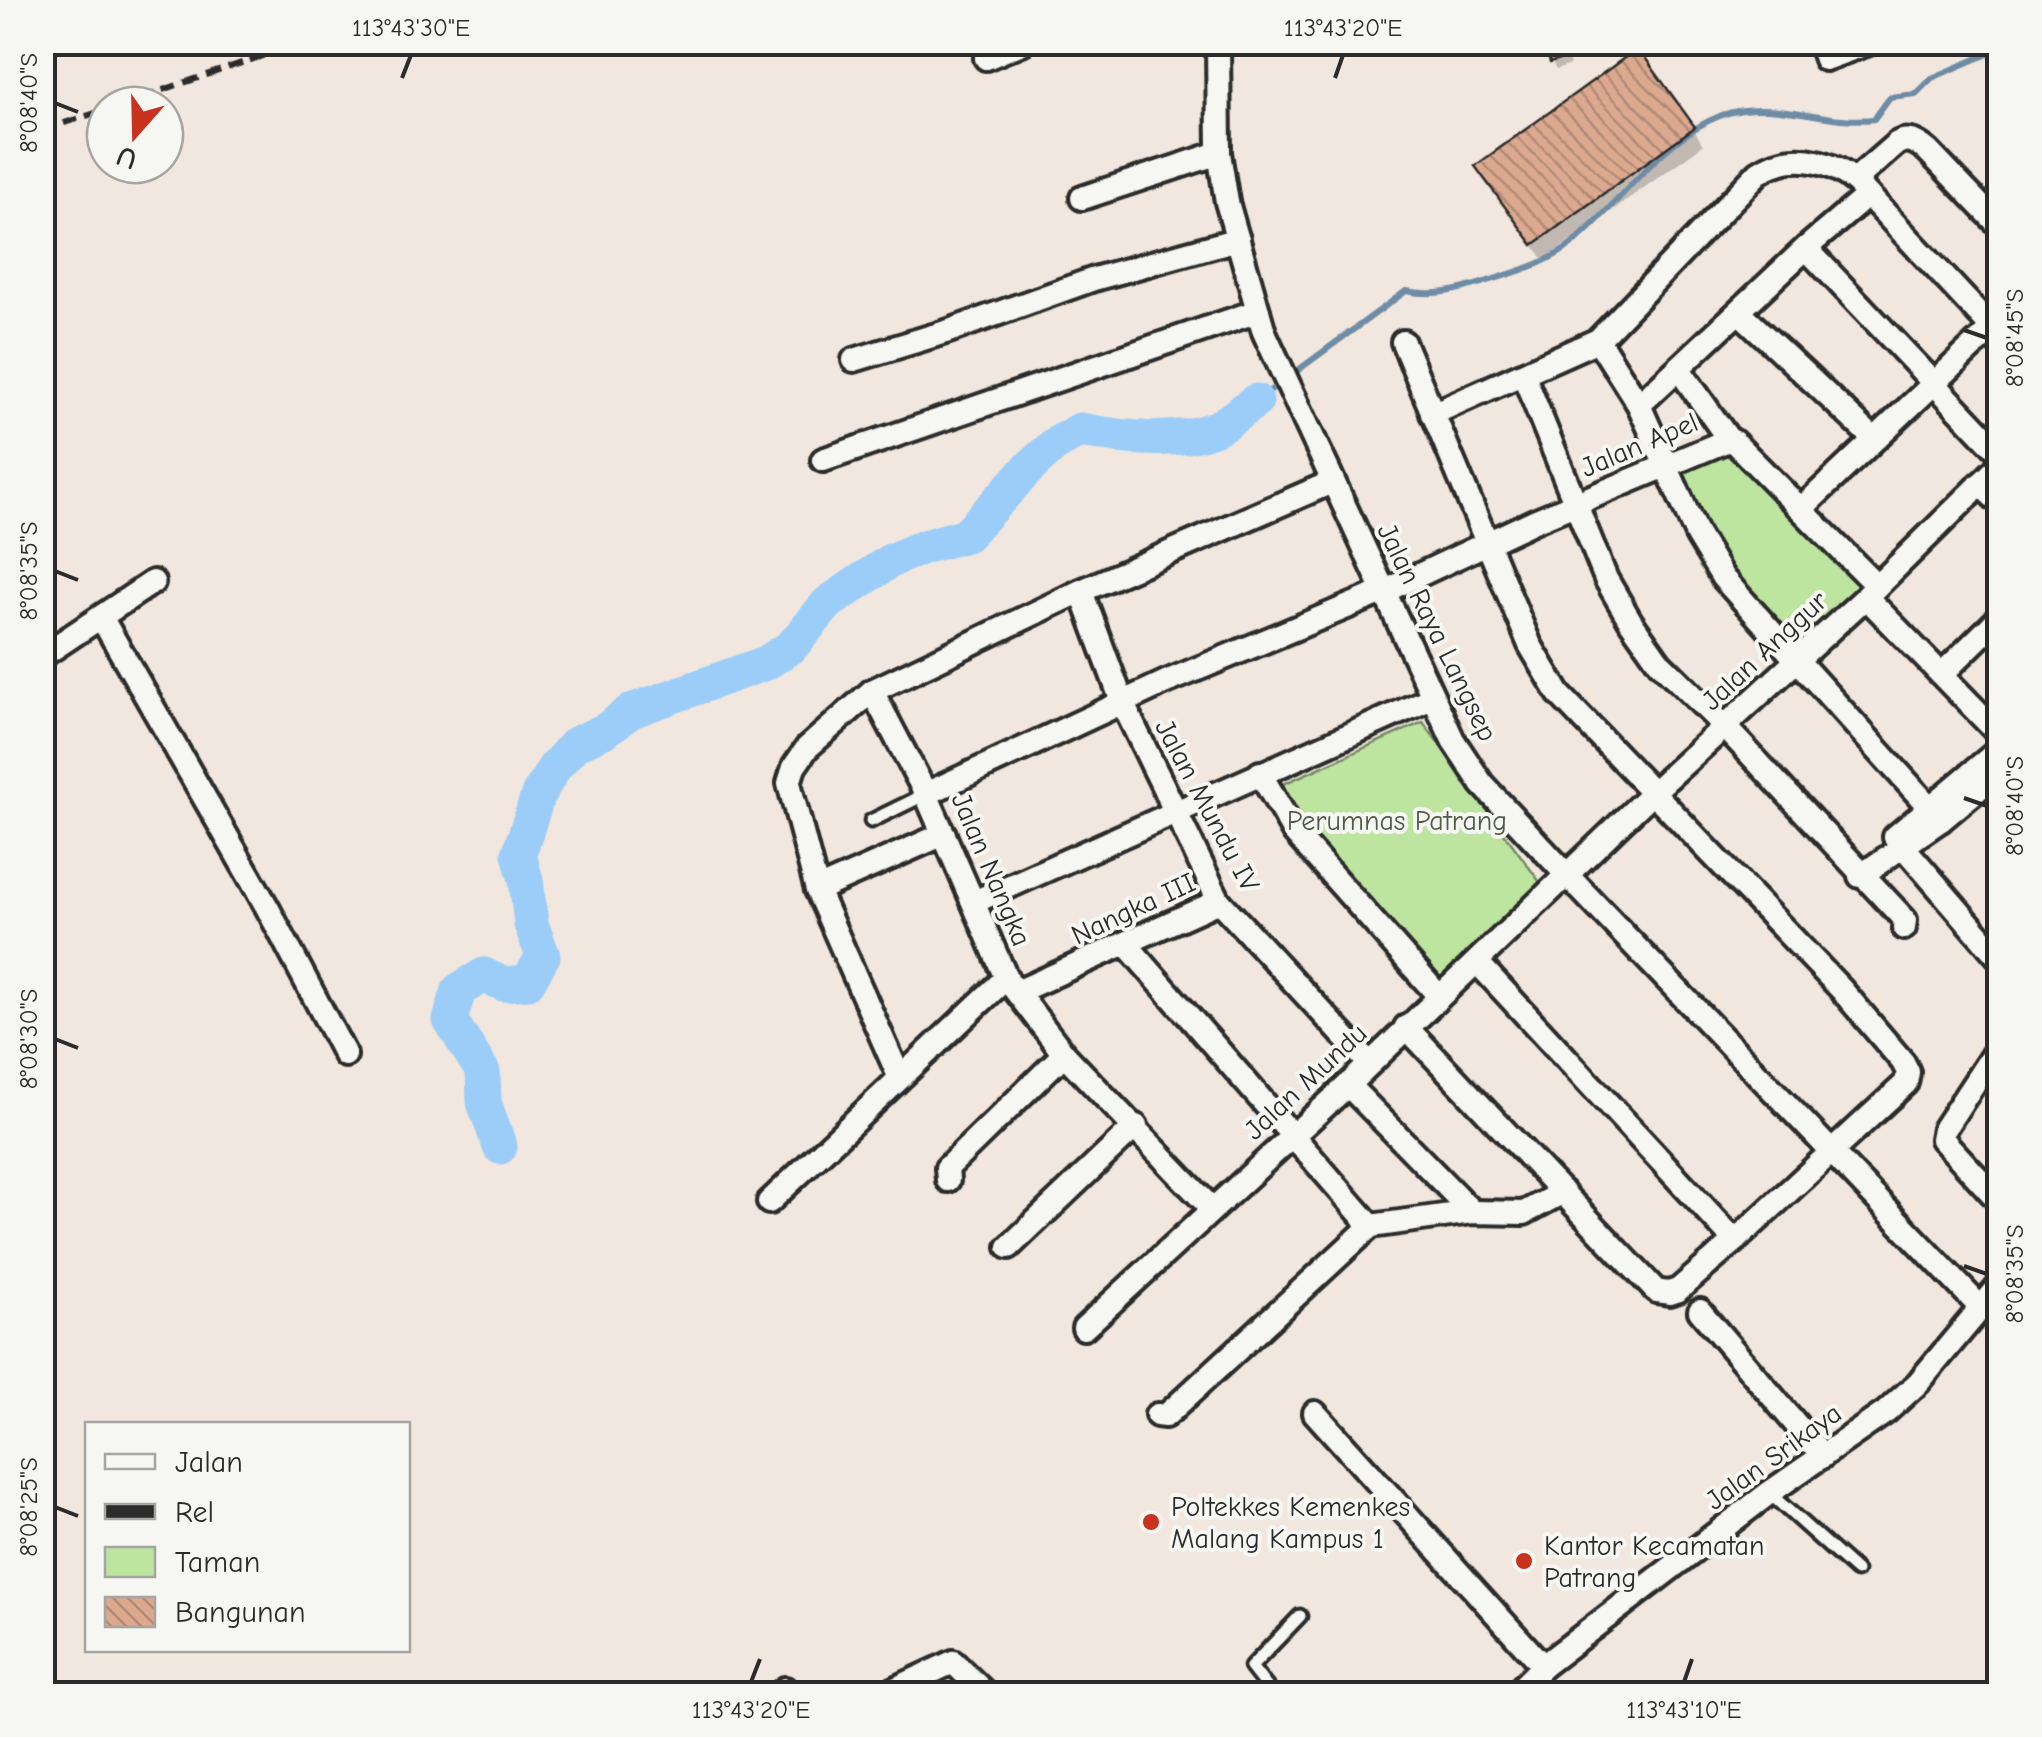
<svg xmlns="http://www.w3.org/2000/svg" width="2042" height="1737" font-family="'Comic Neue',sans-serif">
	<defs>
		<pattern id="building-back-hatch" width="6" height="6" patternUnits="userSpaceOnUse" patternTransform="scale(2.5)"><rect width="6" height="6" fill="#dca98f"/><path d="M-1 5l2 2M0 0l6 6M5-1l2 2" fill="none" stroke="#b38a75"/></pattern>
	</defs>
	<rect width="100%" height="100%" fill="#f1e7de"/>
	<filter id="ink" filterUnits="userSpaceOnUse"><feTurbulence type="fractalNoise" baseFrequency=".01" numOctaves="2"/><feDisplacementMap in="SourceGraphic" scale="20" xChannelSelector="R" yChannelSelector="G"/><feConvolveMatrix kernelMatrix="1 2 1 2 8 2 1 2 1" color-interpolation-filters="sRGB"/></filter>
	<g filter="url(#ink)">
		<g fill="#bde5a0" stroke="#748866" stroke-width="2.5">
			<polygon points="1731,441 1875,585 1795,661 1723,575 1667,466"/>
			<polygon points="1423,722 1542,885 1441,982 1310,843 1283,784"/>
		</g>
		<g fill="#0003">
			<polygon points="1562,42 1570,65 1556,70 1552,62"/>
			<polygon points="1693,128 1703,145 1544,260 1478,167"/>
		</g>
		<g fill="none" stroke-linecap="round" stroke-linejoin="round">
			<path stroke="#6e8ca6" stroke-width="6" d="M1256,401L1406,291C1435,297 1461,290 1488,281C1516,272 1549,263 1572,244C1622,203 1659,139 1722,115C1772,97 1824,125 1874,119L1890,97L1916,94L1932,78L1988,54L2000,57"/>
			<path stroke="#9bcdf8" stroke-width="35" d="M500,1147L484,1102L483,1072L450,1020L459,990L484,975L503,984L528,982L543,956L531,924L526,880L519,854L538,795L554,768L575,744L606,730L631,711L766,663L791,647L828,603L890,561L923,547L966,535L1027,470L1054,445L1080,430C1122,438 1175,445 1216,428C1230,422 1243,409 1256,401"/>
		</g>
		<g fill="url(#building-back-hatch)" stroke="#2b2b2b" stroke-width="2.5">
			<polygon points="1543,42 1563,42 1568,57 1550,63"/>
			<polygon points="1638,48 1695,127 1533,245 1475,166"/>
		</g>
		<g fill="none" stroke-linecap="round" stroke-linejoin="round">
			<defs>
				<g id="service">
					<polyline points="871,821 926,794"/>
					<polyline points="1769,1493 1856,1571"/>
					<polyline points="1272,1694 1251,1667 1300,1616"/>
				</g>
				<g id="minor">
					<polyline points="1218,42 1219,153 1227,202 1264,332 1453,740 1482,784 1566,874 1982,1309"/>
					<polyline points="1819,42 1825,59 1872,42"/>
					<polyline points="986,58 1024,42"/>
					<path d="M1856,179L1896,144C1908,136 1918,143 1928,151L2000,226"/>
					<polyline points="1082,198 1219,153"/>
					<polyline points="1806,248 2000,453"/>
					<polyline points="1740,313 1873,438"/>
					<polyline points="1598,340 1639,405 1697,535 1723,578 1941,820"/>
					<polyline points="1403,342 1530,645 1559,694 1841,989 1903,1062 1908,1072 1906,1083 1735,1241 1477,962"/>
					<polyline points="854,360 949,331 1094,279 1238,239"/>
					<polyline points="1679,369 1729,440"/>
					<polyline points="1524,376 1606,579 1631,622 1660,663 1725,727 1905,920 1904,928"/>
					<polyline points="1639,405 1806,248 1868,195 1991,327"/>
					<path d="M1432,414L1598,340L1759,172C1796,148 1842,162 1868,195"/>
					<polyline points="823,460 1258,311"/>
					<polyline points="1980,484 2000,503"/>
					<polyline points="1801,509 2000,321"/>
					<polyline points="1081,591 1123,704 1219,901 1368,1062"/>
					<polyline points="1866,597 2000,735"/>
					<polyline points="101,617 267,907 345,1055"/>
					<polyline points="42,656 153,582"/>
					<polyline points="1942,674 2000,617"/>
					<polyline points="872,691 926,794"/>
					<polyline points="2000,749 1895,837 2000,959"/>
					<polyline points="1260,773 1294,832 1438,995"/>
					<polyline points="1860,876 1941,820 2000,771"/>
					<polyline points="817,890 944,834"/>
					<polyline points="974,902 1432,698"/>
					<polyline points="1127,945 1371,1226 1171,1411 1165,1416 1157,1415"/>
					<polyline points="1017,992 1219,901"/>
					<polyline points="1406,1027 1656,1291 1669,1293 1678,1290 1735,1241"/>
					<polyline points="2000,1044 1944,1129 1942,1139 2000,1202"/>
					<polyline points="899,1076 817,890 789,783 794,767 807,748 872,691 1081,591 1332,482"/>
					<polyline points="1348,1085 1472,1212"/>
					<polyline points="948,1180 947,1168 1064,1054"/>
					<polyline points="769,1202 1006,978"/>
					<polyline points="1212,1209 1064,1054 1006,978 926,794 1166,682 1383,592 1534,521 1728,440 1733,441 1877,586"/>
					<polyline points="1371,1226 1472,1212 1524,1213 1563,1192"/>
					<polyline points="1009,1247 1136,1126"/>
					<polyline points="1700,1311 1823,1456"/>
					<polyline points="1084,1328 1348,1085 1652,793 1866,597 2000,465"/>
					<polyline points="1315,1413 1543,1666"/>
					<polyline points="779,1694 785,1689"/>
					<polyline points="884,1694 953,1662 986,1694"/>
					<polyline points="1515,1694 1543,1666 1769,1493 1886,1412 1918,1383 2000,1285"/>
				</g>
			</defs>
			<use href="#service" stroke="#2b2b2b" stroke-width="19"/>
			<use href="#minor" stroke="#2b2b2b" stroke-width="30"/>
			<use href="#service" stroke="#f6f6f2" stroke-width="11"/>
			<use href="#minor" stroke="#f6f6f2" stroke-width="22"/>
			<g stroke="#2b2b2b" stroke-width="6" stroke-dasharray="15 8" stroke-linecap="butt">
				<polyline points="119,105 303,42"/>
				<polyline points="42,130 105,110"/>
			</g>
		</g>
	</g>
	<path fill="none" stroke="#2b2b2b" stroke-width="4" d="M402,78L411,55M1335,78L1343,55M55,103L78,112M1964,330L1987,338M55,571L78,580M1964,798L1987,806M55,1039L78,1048M1964,1266L1987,1274M55,1507L78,1516M751,1682L760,1659M1684,1682L1692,1659"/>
	<g fill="#c8321e" stroke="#f6f6f2" stroke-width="4">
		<circle cx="1151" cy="1522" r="10"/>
		<circle cx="1524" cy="1561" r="10"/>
	</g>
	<g text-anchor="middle" stroke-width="8" stroke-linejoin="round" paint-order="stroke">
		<g font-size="28" fill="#2b2b2b" stroke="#f6f6f2">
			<text transform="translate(1639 444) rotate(-23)" y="10">Jalan Apel</text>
			<text transform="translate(1438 632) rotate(64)" y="10">Jalan Raya Langsep</text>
			<text transform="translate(1764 650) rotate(-43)" y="10">Jalan Anggur</text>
			<text transform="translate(1208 805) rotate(62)" y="10">Jalan Mundu IV</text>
			<text transform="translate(992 869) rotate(67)" y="10">Jalan Nangka</text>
			<text transform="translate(1133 908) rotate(-25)" y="10">Nangka III</text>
			<text transform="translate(1305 1081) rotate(-43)" y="10">Jalan Mundu</text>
			<text transform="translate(1773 1456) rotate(-36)" y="10">Jalan Srikaya</text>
		</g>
		<g font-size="28" fill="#505a48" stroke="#f6f6f2">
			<text x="1397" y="830">Perumnas Patrang</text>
		</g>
		<g font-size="28" fill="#2b2b2b" stroke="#f6f6f2" text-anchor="start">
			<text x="1171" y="1516">Poltekkes Kemenkes<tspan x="1171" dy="32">Malang Kampus 1</tspan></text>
			<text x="1544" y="1555">Kantor Kecamatan<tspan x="1544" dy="32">Patrang</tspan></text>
		</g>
	</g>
	<rect width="2042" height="1737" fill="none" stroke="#f6f6f2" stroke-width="110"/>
	<rect x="85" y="1422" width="325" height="230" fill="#f6f6f2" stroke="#a5a5a2" stroke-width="2.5"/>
	<rect x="105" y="1454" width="50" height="15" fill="#f6f6f2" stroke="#a5a5a2" stroke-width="2.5"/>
	<text x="175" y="1472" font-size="30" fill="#2b2b2b">Jalan</text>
	<rect x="105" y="1504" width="50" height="15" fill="#2b2b2b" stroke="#a5a5a2" stroke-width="2.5"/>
	<text x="175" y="1522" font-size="30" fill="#2b2b2b">Rel</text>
	<rect x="105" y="1547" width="50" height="30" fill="#bde5a0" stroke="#a5a5a2" stroke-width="2.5"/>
	<text x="175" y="1572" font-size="30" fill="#2b2b2b">Taman</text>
	<rect x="105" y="1597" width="50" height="30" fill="url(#building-back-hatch)" stroke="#a5a5a2" stroke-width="2.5"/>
	<text x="175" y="1622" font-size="30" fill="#2b2b2b">Bangunan</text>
	<g transform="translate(135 135) rotate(200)"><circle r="48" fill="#f6f6f2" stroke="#a5a5a2" stroke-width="2.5"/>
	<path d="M0-8L18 38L0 25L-18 38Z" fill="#c8321e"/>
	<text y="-15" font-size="28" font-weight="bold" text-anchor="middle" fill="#2b2b2b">U</text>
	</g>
	<rect x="55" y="55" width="1932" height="1627" fill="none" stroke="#2b2b2b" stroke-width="4"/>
	<g font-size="25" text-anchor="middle" fill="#2b2b2b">
		<text x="411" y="36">113°43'30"E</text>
		<text x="1343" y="36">113°43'20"E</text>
		<text transform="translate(28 103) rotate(-90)" y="9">8°08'40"S</text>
		<text transform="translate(2014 338) rotate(-90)" y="9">8°08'45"S</text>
		<text transform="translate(28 571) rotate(-90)" y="9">8°08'35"S</text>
		<text transform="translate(2014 806) rotate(-90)" y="9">8°08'40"S</text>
		<text transform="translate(28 1039) rotate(-90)" y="9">8°08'30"S</text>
		<text transform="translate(2014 1274) rotate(-90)" y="9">8°08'35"S</text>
		<text transform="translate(28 1507) rotate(-90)" y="9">8°08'25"S</text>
		<text x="751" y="1718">113°43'20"E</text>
		<text x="1684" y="1718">113°43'10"E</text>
	</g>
</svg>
